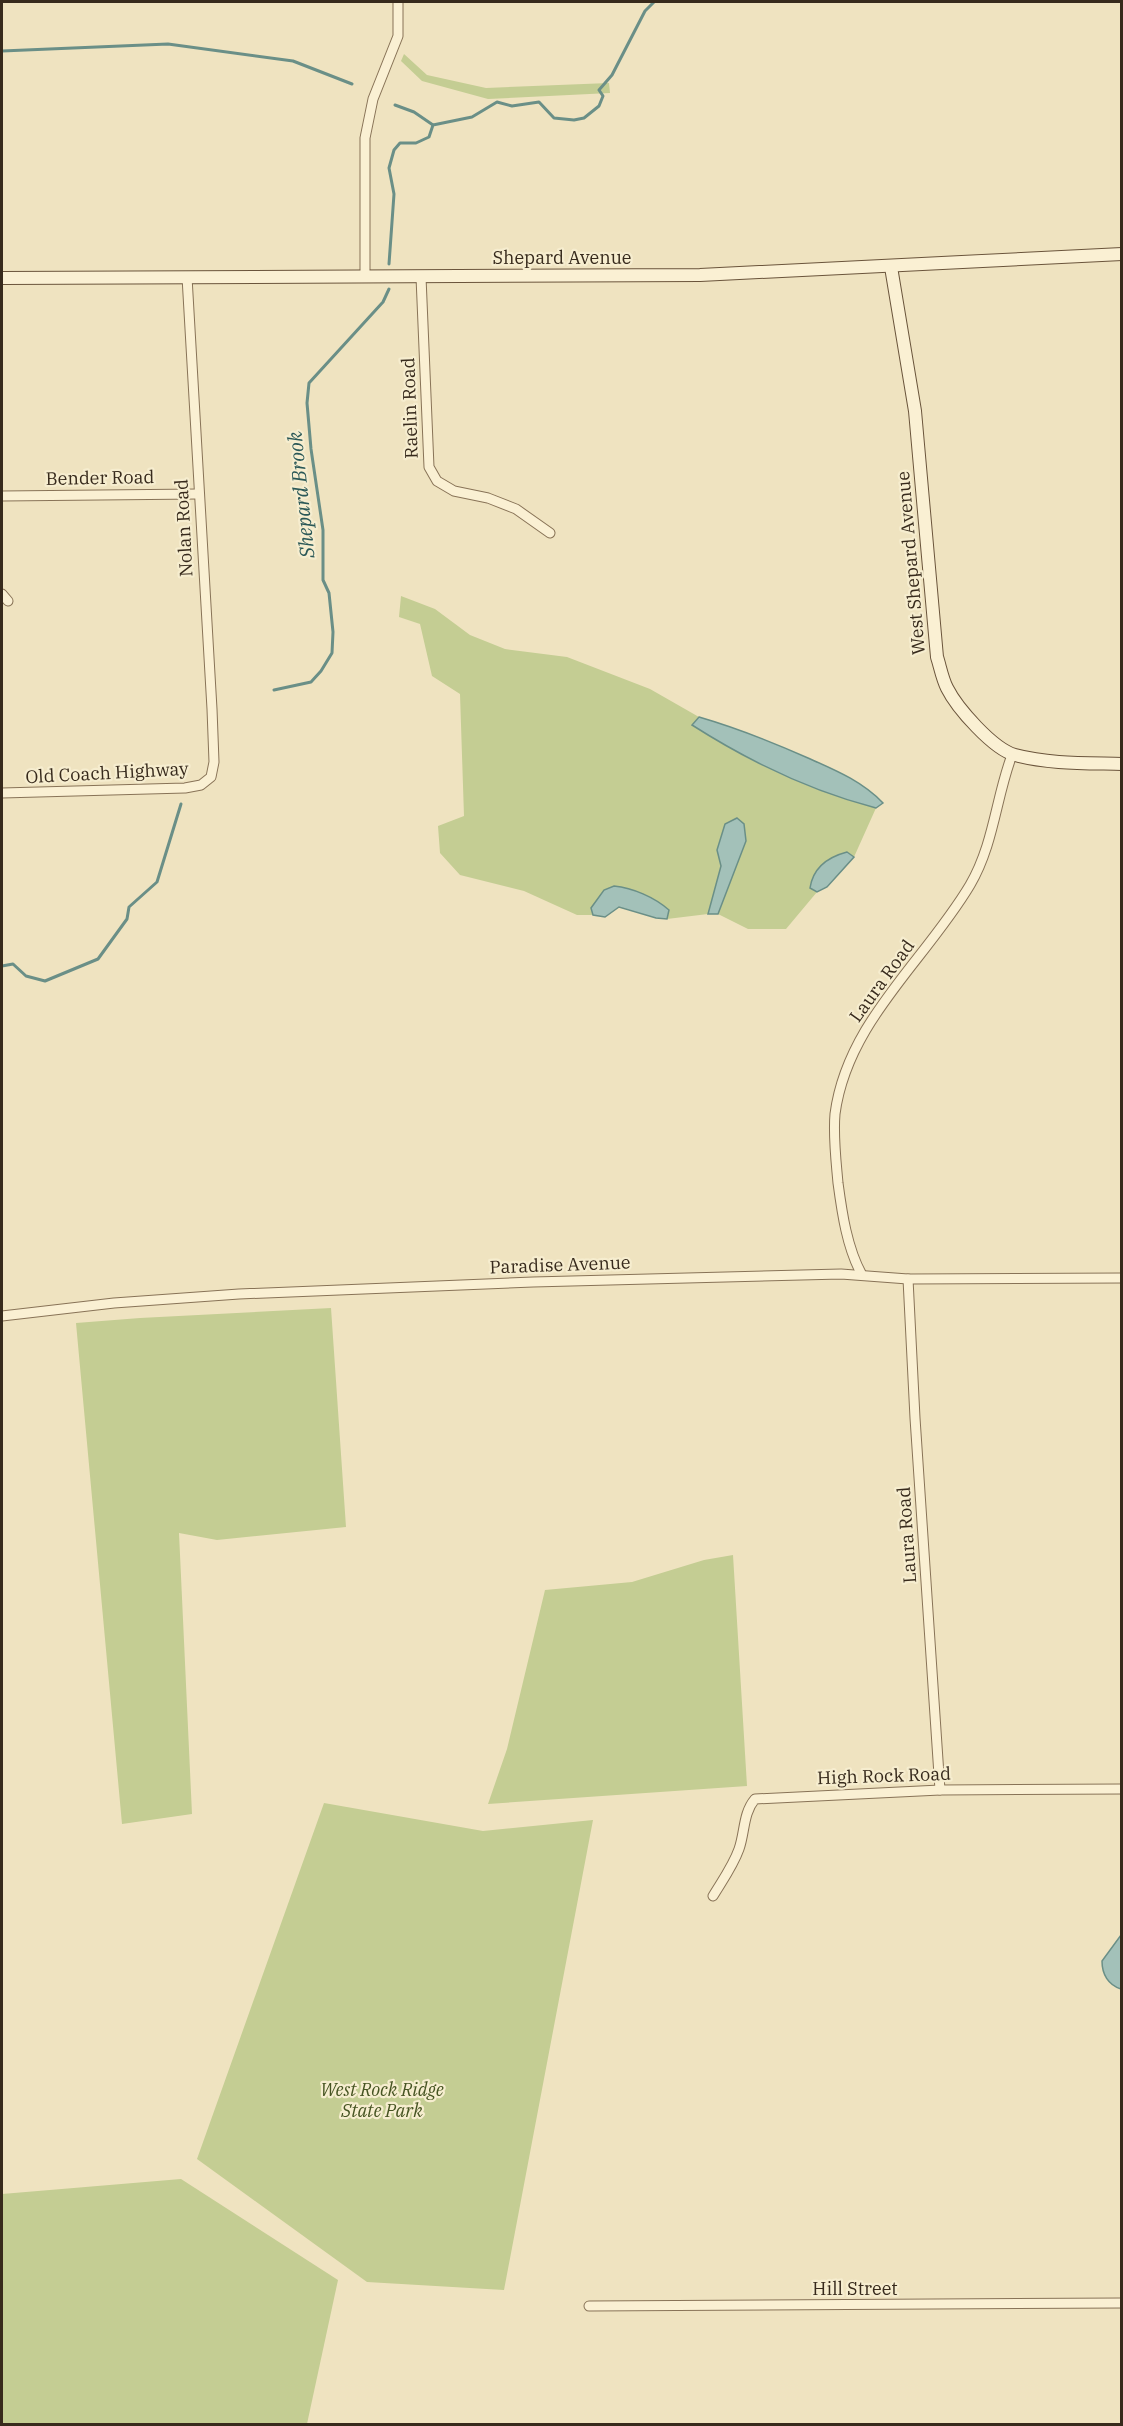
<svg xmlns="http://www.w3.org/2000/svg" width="1123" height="2426" font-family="'IBM Plex Serif',serif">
	<rect width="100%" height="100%" fill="#efe3c0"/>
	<g fill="#c4cd93">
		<polygon points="404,54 427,75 486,88 609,83 610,93 488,99 422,81 401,61"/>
		<path d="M401,596L435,609L470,635L505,649L567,657L650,689L699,717L692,725C749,762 810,791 876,808L854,857L847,852L810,888L817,892L786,929H748L718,914L746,841L725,824L717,850L721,866L708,914L667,919L669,910L661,904L591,908L593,915H577L524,891L460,875L440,853L438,826L464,816L460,694L432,676L420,624L399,617Z"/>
		<polygon points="331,1308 346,1527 217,1540 179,1533 192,1814 122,1824 76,1323 140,1318"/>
		<polygon points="733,1555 747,1786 488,1804 507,1749 545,1590 632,1582 704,1560"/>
		<polygon points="324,1803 483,1831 593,1820 504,2290 367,2282 197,2159"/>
		<polygon points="181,2179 338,2280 307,2424 2,2424 2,2194"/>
	</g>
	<g fill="#a3c1b9" stroke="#6a8f87" stroke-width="1.5">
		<path d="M699,717C737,728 772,742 808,758C835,770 862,781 883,803L876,808C810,791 750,762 692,725Z"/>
		<polygon points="737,818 744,824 746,841 718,914 708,914 721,866 717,850 725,824"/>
		<path d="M847,852L854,857L827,887L817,892L810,888C813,868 828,857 847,852Z"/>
		<path d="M614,886C633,888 654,897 669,910L667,919L656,918L619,907L605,917L593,915L591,908L604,890Z"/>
		<path d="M1121,1935V1989C1108,1985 1102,1974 1102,1961Z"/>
	</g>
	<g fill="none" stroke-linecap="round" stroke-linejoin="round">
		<g stroke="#6a8f87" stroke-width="3">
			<polyline points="2,51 168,44 293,61 352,84"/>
			<polyline points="395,105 414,112 433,125"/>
			<polyline points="389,264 394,194 389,168 394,150 400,143 416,143 429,137 433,125 472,117 497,102 512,106 539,102 554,118 574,120 584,118 599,106 603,96 599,90 612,75 645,11 654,2"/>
			<polyline points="274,690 311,682 321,671 332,653 333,632 329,593 323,580 323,530 311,449 307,403 309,383 383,302 389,289"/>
			<polyline points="2,966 13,964 26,976 45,981 98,959 127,919 129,907 157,882 181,804"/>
		</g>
		<defs>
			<g id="street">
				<polyline points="365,277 365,138 373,99 398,36 398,2"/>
				<polyline points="421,277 429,467 437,481 454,491 488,498 516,509 550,533"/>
				<polyline points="2,496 198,494"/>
				<polyline points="2,594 8,601"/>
				<polyline points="2,793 185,788 201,785 211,777 214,762 212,709 187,277"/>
				<path d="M862,1275C847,1248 842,1213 838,1183C836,1160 833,1137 835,1114C847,1022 925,961 970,885C994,844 996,797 1012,755"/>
				<polyline points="908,1279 915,1418 940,1790"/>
				<polyline points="2,1316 114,1303 239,1294 533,1282 841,1274 908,1279 1122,1278"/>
				<path d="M713,1896C722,1881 733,1866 739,1849C745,1832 743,1813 755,1799L940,1790L1122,1789"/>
				<polyline points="589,2306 1122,2303"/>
			</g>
			<g id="secondary">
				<path d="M891,267L915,411L937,657C940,666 942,678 947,688C957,708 993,749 1015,755C1049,764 1086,763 1122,764"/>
				<polyline points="2,278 700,275 1122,254"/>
			</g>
		</defs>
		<use href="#street" stroke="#887357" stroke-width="11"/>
		<use href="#secondary" stroke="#6a543b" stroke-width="14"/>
		<use href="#street" stroke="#faf0d3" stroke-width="9"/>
		<use href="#secondary" stroke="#faf0d3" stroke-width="12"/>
	</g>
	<g text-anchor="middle" stroke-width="4.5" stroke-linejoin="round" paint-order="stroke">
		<g font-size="18" fill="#372a1c" stroke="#f6edcf">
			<text x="562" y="264">Shepard Avenue</text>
			<text transform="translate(410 408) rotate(-92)" y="6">Raelin Road</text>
			<text transform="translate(100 478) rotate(-1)" y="6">Bender Road</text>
			<text transform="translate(184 528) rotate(-93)" y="6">Nolan Road</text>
			<text transform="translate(911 563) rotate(-95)" y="6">West Shepard Avenue</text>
			<text transform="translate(107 773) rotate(-3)" y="6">Old Coach Highway</text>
			<text transform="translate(882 981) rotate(-54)" y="6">Laura Road</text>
			<text transform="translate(560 1265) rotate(-2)" y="6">Paradise Avenue</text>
			<text transform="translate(907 1535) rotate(-94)" y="6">Laura Road</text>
			<text transform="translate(884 1776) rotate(-2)" y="6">High Rock Road</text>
			<text x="855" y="2295">Hill Street</text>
		</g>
		<g font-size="18" font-style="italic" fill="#465422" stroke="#f6edcf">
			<text x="382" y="2096">West Rock Ridge<tspan x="382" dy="21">State Park</tspan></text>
		</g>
		<g font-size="20" font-style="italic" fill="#2b5857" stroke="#f6edcf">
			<text transform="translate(301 495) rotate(-96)" y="7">Shepard Brook</text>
		</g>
	</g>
	<rect width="1123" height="2426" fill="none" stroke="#372a1c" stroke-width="6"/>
</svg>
